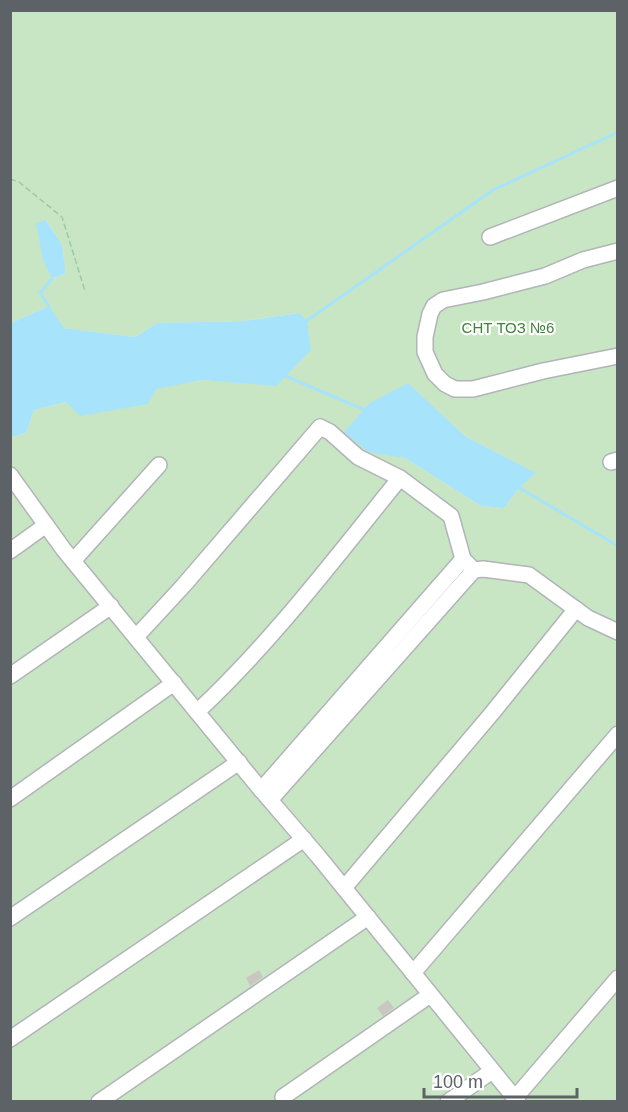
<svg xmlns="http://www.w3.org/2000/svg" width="628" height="1112" font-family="Arial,sans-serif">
	<rect width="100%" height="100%" fill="#efece6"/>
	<path fill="#c8e6c3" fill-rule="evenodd" d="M10,11H617V1101H11V437L26,433L34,410L66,402L202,380L233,382L298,313L243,321L157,323L135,337L63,328L49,306L11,323ZM47,221L62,245L66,273L53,279ZM407,383L465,436L535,473L519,488L504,508L481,506L405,458Z"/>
	<g fill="#a8e3fc">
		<polygon points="46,220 62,245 66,273 52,279 43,260 36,223"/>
		<polygon points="49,306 64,328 135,337 157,323 243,321 299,313 307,321 311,350 276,386 202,380 156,389 148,404 80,416 66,402 34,410 26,433 11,437 11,323"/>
		<polygon points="408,383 465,436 536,473 519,488 504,508 481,506 405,458 368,452 344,432 370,403"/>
	</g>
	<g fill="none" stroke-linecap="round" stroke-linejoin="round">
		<g stroke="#a8e3fc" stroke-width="3">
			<polyline points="48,308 49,306 40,293 52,279"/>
			<polyline points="305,322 493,190 618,132"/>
			<polyline points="283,375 365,410"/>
			<polyline points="516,486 618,546"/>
		</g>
	</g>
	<g fill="#cac7c3">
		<polygon points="259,970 263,977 250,986 246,978"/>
		<polygon points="388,1000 394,1008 383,1016 377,1008"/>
	</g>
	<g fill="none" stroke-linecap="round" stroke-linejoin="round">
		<defs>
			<g id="minor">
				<polyline points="490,237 618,188"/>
				<polyline points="618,251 583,260 545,276 483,292 443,300 434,306 430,314 425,337 425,352 435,374 445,384 455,389 473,389 543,371 618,356"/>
				<polyline points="611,462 618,460"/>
				<polyline points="10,475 64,550 257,785 318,856 518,1102"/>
				<polyline points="10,551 46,525"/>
				<polyline points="73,561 159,465"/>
				<polyline points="136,637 184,585 320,427 330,432 358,457 400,478 451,516 463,559 474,570 483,569 529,575 588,618 618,632"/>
				<polyline points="10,676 111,606"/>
				<path d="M197,712C272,642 336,557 400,478"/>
				<polyline points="261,790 463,559"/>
				<polyline points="10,799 174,683"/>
				<polyline points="270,800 474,570"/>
				<polyline points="344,888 493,712 576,609"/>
				<polyline points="10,918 239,762"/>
				<polyline points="413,973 618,734"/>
				<polyline points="10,1039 304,839"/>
				<polyline points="283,1097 430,995"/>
				<polyline points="515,1098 618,978"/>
				<polyline points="99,1102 368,917"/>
				<polyline points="448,1102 492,1071"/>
			</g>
		</defs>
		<use href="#minor" stroke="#b1b4b8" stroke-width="18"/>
		<polyline stroke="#9ec9a4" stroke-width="1.5" stroke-dasharray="6 3" stroke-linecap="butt" points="10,179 19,182 62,217 85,291"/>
		<use href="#minor" stroke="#fff" stroke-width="15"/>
	</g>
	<g text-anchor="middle" stroke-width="4.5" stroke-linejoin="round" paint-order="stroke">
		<g font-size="15" fill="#3e8337" stroke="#fff">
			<text x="508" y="333">СНТ ТОЗ №6</text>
		</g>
	</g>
	<rect width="628" height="1112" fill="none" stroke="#5d6266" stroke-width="24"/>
	<path d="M424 1088v9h153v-9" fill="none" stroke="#5d6266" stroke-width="3"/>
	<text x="433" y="1088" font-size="18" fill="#5d6266" stroke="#ffffff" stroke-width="4.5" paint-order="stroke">100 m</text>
</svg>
